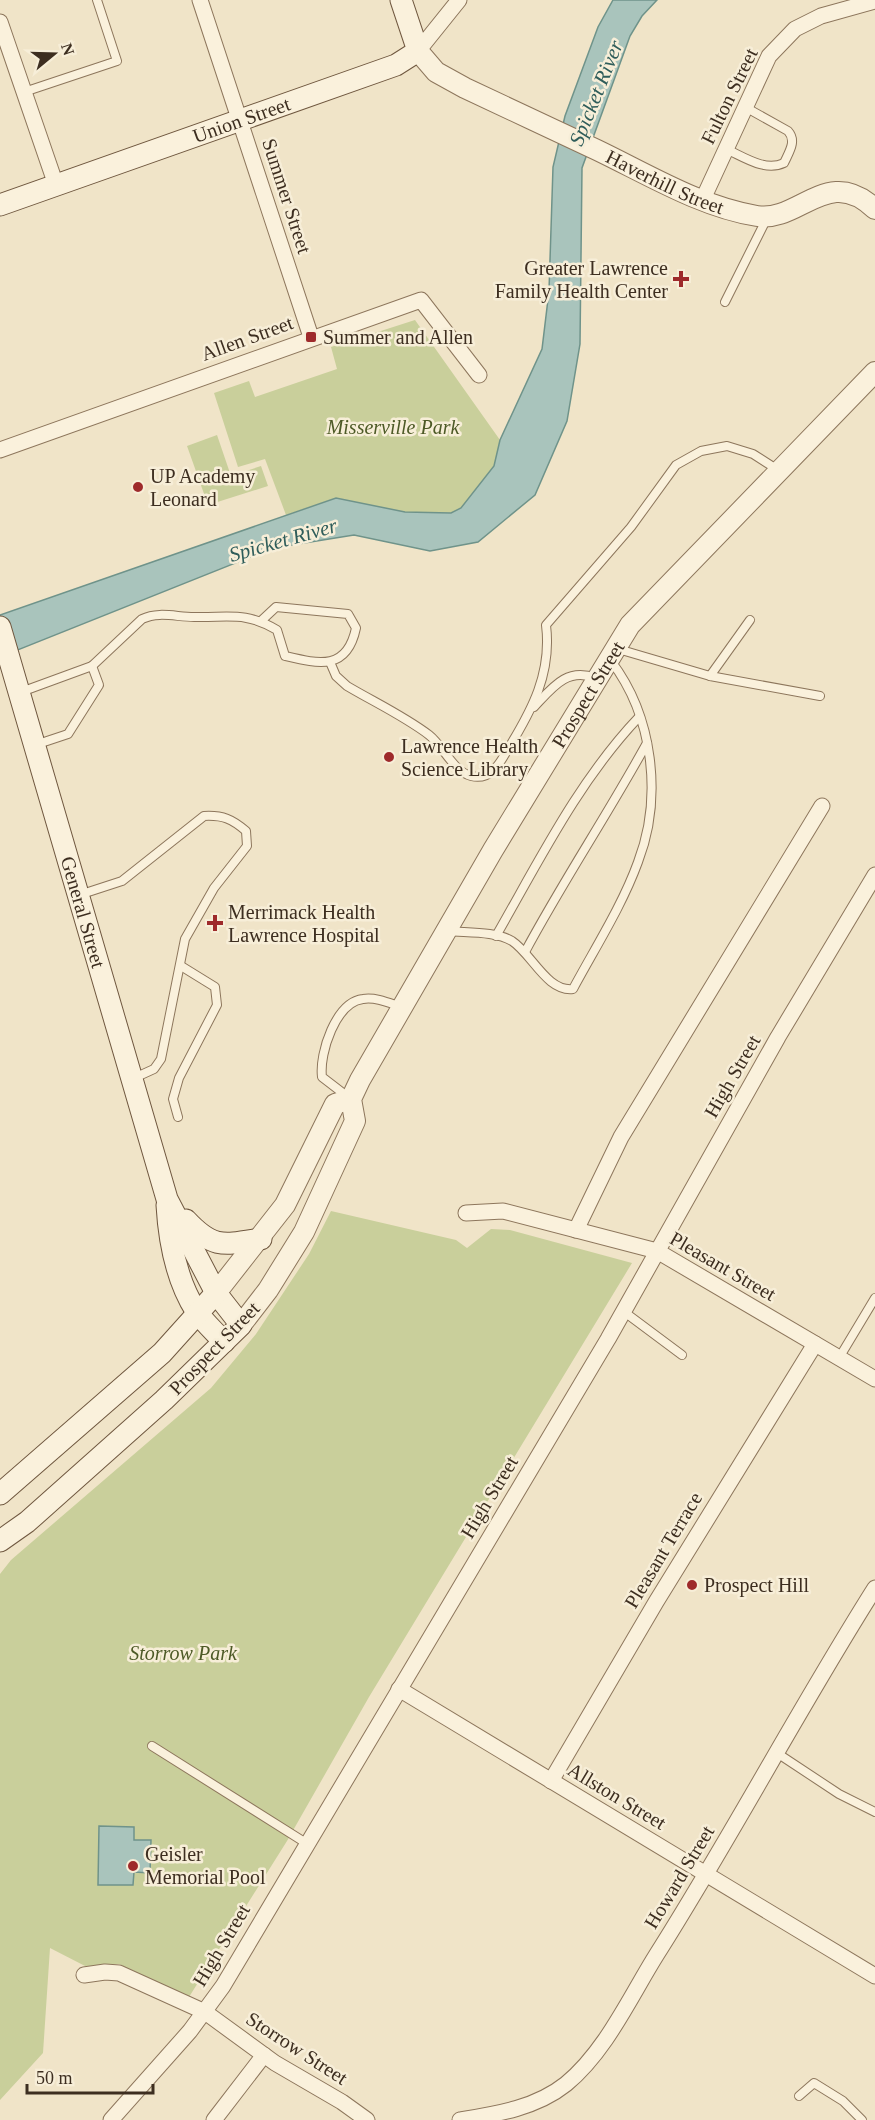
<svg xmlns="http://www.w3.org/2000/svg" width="875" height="2120" font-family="'Times New Roman',serif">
	<rect width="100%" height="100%" fill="#f0e4c8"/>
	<g fill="#c9cf9b">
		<polygon points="415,320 500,440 494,466 461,508 451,513 405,512 336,498 286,515 265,459 238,467 214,393 249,381 255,397 337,369 331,347"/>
		<polygon points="217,435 231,476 261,466 268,486 208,505 187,446"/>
		<polygon points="331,1211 456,1240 467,1248 491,1229 510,1230 632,1263 369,1697 287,1841 189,1997 119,1964 87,1967 50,1948 43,2053 0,2100 0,1574 11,1560 211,1388 256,1334 309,1254"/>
	</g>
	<g fill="#a9c4bc" stroke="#6f938a" stroke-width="1.5">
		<polygon points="613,0 657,0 642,16 630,36 582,168 580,344 567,421 535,495 478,542 430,551 354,535 273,548 0,657 0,615 336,498 405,512 451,513 461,508 494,466 500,440 542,349 549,291 553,167 565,116 598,27"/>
		<polygon points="99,1826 134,1827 134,1840 151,1840 150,1873 134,1872 133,1885 98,1885"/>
	</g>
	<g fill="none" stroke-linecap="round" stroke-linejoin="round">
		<defs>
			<g id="service">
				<polyline points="24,92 117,61 97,0"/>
				<path d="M726,149C744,157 765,172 784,163C789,152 797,141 788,131L745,107"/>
				<polyline points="725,302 767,218"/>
				<polyline points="618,649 710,676 820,696"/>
				<path d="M330,662L336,676L347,686C374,702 404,716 429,735C443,746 454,772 471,776C491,781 500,763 508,749C532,710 552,673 546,625L631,527L676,465L701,451L727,446L753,454L778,470"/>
				<path d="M92,666L142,619C159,611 176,617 194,617C228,618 245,611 277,630L285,656C319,664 347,671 356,628L348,614L276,607L261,621"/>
				<polyline points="710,676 750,620"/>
				<polyline points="21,692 92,666 99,685 68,734 35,745"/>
				<path d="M534,707C552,688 567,667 595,678"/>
				<path d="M79,895L122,881L204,816C223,815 232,819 246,831L247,846L214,888L185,939L161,1059L154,1069L132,1079"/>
				<path d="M447,931C467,933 495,931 512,941C532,954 547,992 573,989C595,948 622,906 638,862C663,797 653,716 611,661"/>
				<path d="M496,936C539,861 579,780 639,717"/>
				<path d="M525,952C563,881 608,814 647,743"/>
				<path d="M348,1097L322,1077C319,1053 336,1002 363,999C376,997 389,1003 401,1007"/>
				<polyline points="178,1117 173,1099 179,1078 217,1005 215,987 181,966"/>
				<polyline points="623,1311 682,1355"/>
				<polyline points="839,1358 875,1298"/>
				<polyline points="152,1746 306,1843"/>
				<polyline points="777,1753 839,1794 875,1812"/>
				<polyline points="799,2096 814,2083 843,2101 862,2120"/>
			</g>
			<g id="minor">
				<polyline points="200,0 311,337"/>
				<polyline points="0,22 56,185"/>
				<polyline points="418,51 459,0"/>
				<polyline points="703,199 769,56 795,29 821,16 875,1"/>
				<polyline points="0,450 421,300 479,375"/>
				<polyline points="466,1213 503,1211 657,1251 875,1379"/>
				<polyline points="576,1230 621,1137 822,806"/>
				<polyline points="399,1689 875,1976"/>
				<polyline points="551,1781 656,1602 815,1344"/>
				<polyline points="84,1975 105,1972 119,1973 205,2012 275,2063 342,2102 367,2120"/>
				<polyline points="111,2120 190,2031 223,1986 608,1339 778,1037 875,875"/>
				<polyline points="214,2120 264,2055"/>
				<path d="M460,2120C497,2114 536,2108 566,2084C606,2051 630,1997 657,1954C733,1834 799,1708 875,1588"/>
			</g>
			<g id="tertiary">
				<path id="s1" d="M418,51L436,72L465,88C509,109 553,129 597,150C649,175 701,207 757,216C799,223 828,164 875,209"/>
				<polyline points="216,1293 285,1205 335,1104 351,1099"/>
				<path id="s2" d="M241,1325L268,1290L304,1232L355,1121L351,1099L360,1080L493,850L630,625L875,372"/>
			</g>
			<g id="secondary">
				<path id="s3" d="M0,205L396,65L418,51L401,0"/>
				<path id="s4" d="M0,627L167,1199L216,1293L241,1325L164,1400L27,1522L0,1541"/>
				<path d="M167,1205C169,1240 177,1281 196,1311C204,1322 215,1332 224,1342"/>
				<path d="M186,1220C213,1249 223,1245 261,1239"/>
				<polyline points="0,1494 162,1353 216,1293"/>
			</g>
		</defs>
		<use href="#service" stroke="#8d765c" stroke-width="10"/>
		<use href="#minor" stroke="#8d765c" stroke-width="17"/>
		<use href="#tertiary" stroke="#8d765c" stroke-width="22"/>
		<use href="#secondary" stroke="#6f573f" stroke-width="23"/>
		<use href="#service" stroke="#faf1dc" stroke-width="8"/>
		<use href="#minor" stroke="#faf1dc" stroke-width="15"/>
		<use href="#tertiary" stroke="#faf1dc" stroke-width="20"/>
		<use href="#secondary" stroke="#faf1dc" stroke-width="21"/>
	</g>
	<g fill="#9e2a2b" stroke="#f7eed8" stroke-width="2">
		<path d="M678 270h6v6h6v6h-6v6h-6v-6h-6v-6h6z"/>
		<rect x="305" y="331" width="12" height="12" rx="3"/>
		<circle cx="138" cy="487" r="6"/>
		<circle cx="389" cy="757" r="6"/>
		<path d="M212 914h6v6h6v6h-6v6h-6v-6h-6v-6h6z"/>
		<circle cx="692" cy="1585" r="6"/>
		<circle cx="133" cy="1866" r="6"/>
	</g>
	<g text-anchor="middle" stroke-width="5" stroke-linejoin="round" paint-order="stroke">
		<g font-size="20" fill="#3d2e20" stroke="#f7eed8">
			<text transform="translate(729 96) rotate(-64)" y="7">Fulton Street</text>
			<text dy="7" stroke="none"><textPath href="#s3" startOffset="256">Union Street</textPath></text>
			<text dy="7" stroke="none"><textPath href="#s1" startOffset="282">Haverhill Street</textPath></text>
			<text transform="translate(287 196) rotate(72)" y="7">Summer Street</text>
			<text transform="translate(247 338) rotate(-20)" y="7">Allen Street</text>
			<text dy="7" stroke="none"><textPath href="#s2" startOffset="726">Prospect Street</textPath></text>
			<text dy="7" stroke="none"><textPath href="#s4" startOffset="297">General Street</textPath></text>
			<text transform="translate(732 1076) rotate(-60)" y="7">High Street</text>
			<text transform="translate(723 1266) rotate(30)" y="7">Pleasant Street</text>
			<text transform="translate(214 1348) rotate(-46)" y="7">Prospect Street</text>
			<text transform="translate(489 1497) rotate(-59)" y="7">High Street</text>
			<text transform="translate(663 1550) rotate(-59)" y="7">Pleasant Terrace</text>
			<text transform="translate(617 1796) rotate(31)" y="7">Allston Street</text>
			<text transform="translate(679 1877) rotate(-59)" y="7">Howard Street</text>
			<text transform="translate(221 1945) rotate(-59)" y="7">High Street</text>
			<text transform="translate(297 2048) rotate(33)" y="7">Storrow Street</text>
		</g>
		<g font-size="20" fill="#3d2e20" stroke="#f7eed8" text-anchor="start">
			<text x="668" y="275" text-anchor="end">Greater Lawrence<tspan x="668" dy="23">Family Health Center</tspan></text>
			<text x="323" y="344">Summer and Allen</text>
			<text x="150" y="483">UP Academy<tspan x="150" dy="23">Leonard</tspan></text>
			<text x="401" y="753">Lawrence Health<tspan x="401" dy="23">Science Library</tspan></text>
			<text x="228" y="919">Merrimack Health<tspan x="228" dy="23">Lawrence Hospital</tspan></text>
			<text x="704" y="1592">Prospect Hill</text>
			<text x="145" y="1861">Geisler<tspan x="145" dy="23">Memorial Pool</tspan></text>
		</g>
		<g font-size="20" font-style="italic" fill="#4d5a26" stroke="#f7eed8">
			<text x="393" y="434">Misserville Park</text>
			<text x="183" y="1660">Storrow Park</text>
		</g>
		<g font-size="21" font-style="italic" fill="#2f5d5a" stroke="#f7eed8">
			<text transform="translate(596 93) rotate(-68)" y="7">Spicket River</text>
			<text transform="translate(283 540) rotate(-16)" y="7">Spicket River</text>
		</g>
	</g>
	<g transform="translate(54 54) rotate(71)" stroke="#f7eed8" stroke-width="4.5" paint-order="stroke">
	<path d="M0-4.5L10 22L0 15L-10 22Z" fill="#3d2e20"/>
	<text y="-9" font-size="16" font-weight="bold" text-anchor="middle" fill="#3d2e20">N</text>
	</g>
	<path d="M27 2084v9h126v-9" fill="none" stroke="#3d2e20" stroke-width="3"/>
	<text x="36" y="2084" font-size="18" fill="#3d2e20" stroke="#f7eed8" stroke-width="4.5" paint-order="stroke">50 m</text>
</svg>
